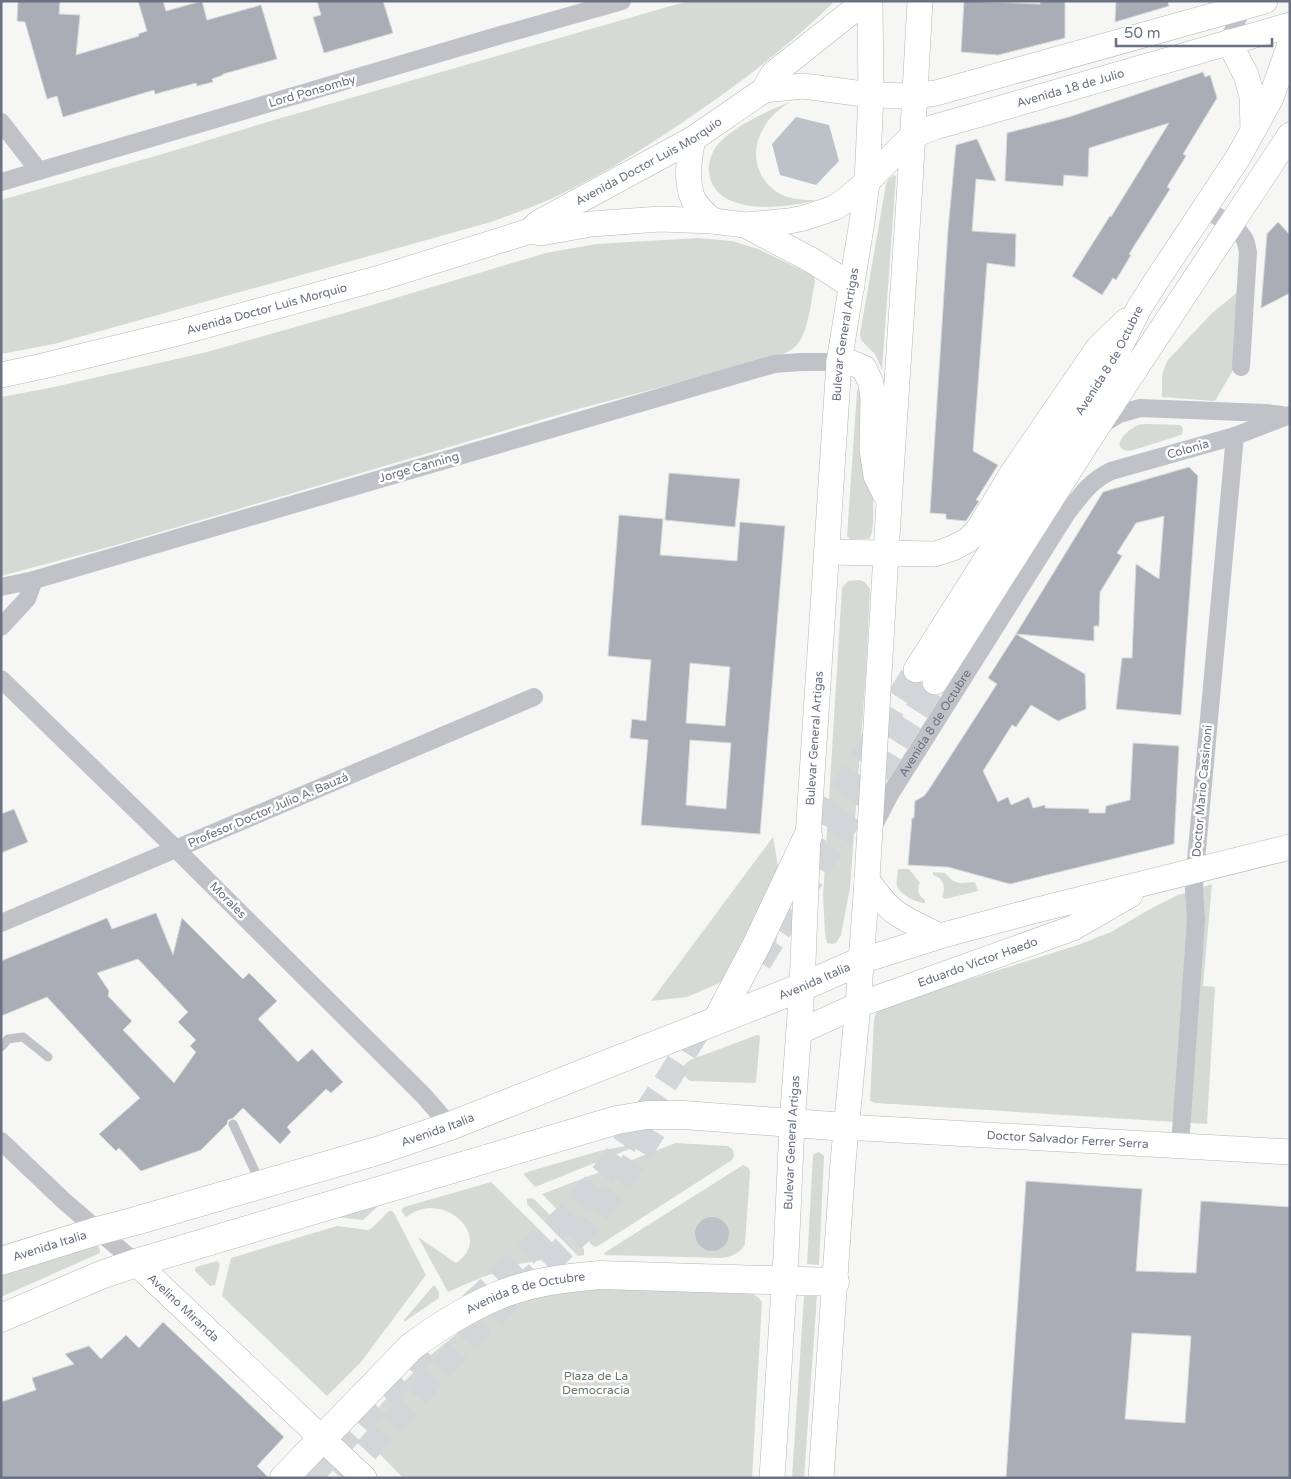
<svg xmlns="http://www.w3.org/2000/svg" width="1291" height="1479" font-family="'Varela Round',sans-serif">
	<rect width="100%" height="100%" fill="#f6f7f4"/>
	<g fill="#d5dbd4" fill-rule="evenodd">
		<path d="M688,1H835C793,42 747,78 699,111C653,143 606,173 555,197C534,207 512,214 491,222L54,344L1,354V200L166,153L274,120Z"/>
		<path d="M790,102C779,109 769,117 763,129C748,154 758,185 785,196C795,200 806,200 816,200C788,208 724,216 711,181C708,173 708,163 712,154C722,131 767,111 790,102Z"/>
		<polygon points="894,175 896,176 882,370 875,354 861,340 860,334 886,184 888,180"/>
		<path d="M698,238L732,241L758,249L814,276L815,281C812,297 808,331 799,342C793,351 782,355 772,358L578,409L113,546L1,576V397L54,387L207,352L362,308L546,253L596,244Z"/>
		<polygon points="1238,292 1233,370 1215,401 1162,397 1162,375 1167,361 1212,313"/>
		<path d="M862,387C865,412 881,525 869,539H850L847,536L857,391L859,388Z"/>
		<path d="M1149,424L1180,425L1183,428L1182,434L1175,437L1130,451C1108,449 1126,431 1136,426C1140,424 1144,424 1149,424Z"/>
		<polygon points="859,580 865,582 870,589 866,672 850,888 841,935 836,943 833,944 827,943 825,933 823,896 842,588 848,581"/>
		<polygon points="773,837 780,877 776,953 773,959 769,962 687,997 651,1001"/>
		<path d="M898,869H909L920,883C916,890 919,896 925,900V903C917,903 900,895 897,886C896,881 898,874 898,869Z"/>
		<path d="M933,872L945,873L953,881L960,883L975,882L978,891L945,899L942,897C946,887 944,878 933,875Z"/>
		<polygon points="1212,884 1203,986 1215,987 1207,1124 876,1103 870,1101 874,1019 877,1010 881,1007 1078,945 1111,932 1150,909 1178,895"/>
		<path d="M757,1035H759L760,1037L756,1082L754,1083L690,1081C680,1074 681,1066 690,1060Z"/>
		<polygon points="676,1143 728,1146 733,1150 734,1156 732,1160 598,1246 595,1247 592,1245 542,1194"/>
		<polygon points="636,1144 642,1144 535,1187 524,1175 524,1173 599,1151"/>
		<polygon points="819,1152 824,1156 819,1265 807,1264 813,1155 816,1153"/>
		<path d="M743,1165L749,1168L750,1172L745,1244C742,1253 730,1257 721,1258L605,1255L604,1253ZM713,1217L722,1220L729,1233C727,1253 701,1258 695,1237Z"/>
		<path d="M491,1182L559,1249L562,1253L559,1257L519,1264L480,1278L448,1292L418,1237L456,1263C495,1238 444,1188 406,1217L402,1212V1209L404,1207Z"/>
		<polygon points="530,1198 534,1199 584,1249 584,1255 578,1256 527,1204 527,1199"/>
		<polygon points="380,1204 363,1220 335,1217"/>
		<polygon points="389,1211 392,1211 394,1213 426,1275 361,1362 327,1396 223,1297 222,1295 231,1258 337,1226 368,1230 372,1228"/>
		<polygon points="96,1245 100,1249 100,1253 1,1297 1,1275"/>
		<polygon points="217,1261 220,1264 215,1285 210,1286 195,1271 195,1269 196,1267"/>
		<polygon points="433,1286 435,1286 439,1292 439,1298 404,1322 404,1320"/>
		<path d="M569,1288L744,1291C752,1293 757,1295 762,1302L752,1478H403L373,1447L367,1435L368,1425L372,1416L383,1402L433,1353L474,1320L494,1306Z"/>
		<polygon points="804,1296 817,1296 804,1478 792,1478"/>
	</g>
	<g fill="#bbc2c8">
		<polygon points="796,117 829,125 839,161 816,185 780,175 772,144"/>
		<circle cx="712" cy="1234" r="17"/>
	</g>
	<g fill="#a9adb6" stroke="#d8d8d7" fill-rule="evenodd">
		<polygon points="18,1 60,1 59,14 80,15 76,55 139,36 138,34 147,31 138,1 163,1 166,11 202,1 207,20 261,5 277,59 223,74 223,75 212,79 213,82 197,86 196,83 155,94 154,90 63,117 57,96 47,99 25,22 17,21"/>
		<polygon points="317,1 383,1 393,33 324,53 313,17 321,15"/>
		<polygon points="964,1 1040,4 1040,1 1065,1 1065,38 998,55 961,52"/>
		<polygon points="1116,1 1168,1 1169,6 1115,22"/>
		<polygon points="1203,72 1205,77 1210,75 1217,98 1183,154 1186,156 1167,187 1170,189 1129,254 1131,255 1116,280 1113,278 1102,295 1072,276 1110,216 1111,217 1169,123 1089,148 1088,177 1064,175 1063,186 1005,181 1007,133 1069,117"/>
		<polygon points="977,139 996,181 976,179 972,231 1016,234 1015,267 987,263 973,451 998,465 976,500 979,501 966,521 946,519 946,514 930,513 948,230 956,145"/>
		<polygon points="1278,222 1290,235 1290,293 1261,308 1267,234"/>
		<polygon points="1189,467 1198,476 1181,715 1116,709 1122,658 1132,658 1136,564 1159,579 1164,516 1136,523 1117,553 1122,556 1100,592 1099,626 1094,626 1094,641 1016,634 1103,492"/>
		<polygon points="669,473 740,479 735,527 665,520"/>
		<path d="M619,515L663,519L660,555L737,561L740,522L785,526L760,834L641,825L648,740L630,738L632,719L646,721L651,660L608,656ZM690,663L730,667L725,726L686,723ZM690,740L731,743L726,809L686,805Z"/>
		<polygon points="1016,634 1085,674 1086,709 1058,721 1031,705 1016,727 1012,725 983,771 998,802 1008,797 1011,805 1029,797 1033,808 1045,805 1045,808 1089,809 1089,813 1105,813 1106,806 1130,800 1133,743 1179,746 1174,844 1010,884 948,867 908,865 912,818 914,818 915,801 924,796 928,791 997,684 988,678"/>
		<polygon points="14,809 28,842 1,853 1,814"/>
		<path d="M156,913L173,955L182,918L243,979L249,973L277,1001L258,1019L298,1062L312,1049L343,1082L331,1093L326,1089L287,1127L291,1132L280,1144L243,1108L233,1118L228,1120L227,1124L201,1150L141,1171L119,1148L116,1151L99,1134L140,1098L47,997L1,1016V961L107,918L112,929ZM138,959L188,1012L178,1022L196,1040L190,1046L196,1052L174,1083L123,1030L132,1021L108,996L109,991L97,973Z"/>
		<path d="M1026,1181L1142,1189L1136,1271L1196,1273L1201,1201L1290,1207V1478H1006ZM1132,1333L1191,1336L1185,1423L1125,1419Z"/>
		<polygon points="163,1322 284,1437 257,1466 269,1478 1,1478 1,1402 36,1390 32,1378 74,1364 65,1354 89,1346 101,1359 126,1335 139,1348"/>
	</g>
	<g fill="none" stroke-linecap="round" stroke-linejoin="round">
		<g stroke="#d3d6d8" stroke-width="25" stroke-dasharray="25 12" stroke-linecap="butt">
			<polyline points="803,856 916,670"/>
			<polyline points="759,962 935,682"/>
			<polyline points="471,1305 573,1210 596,1183 611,1164 670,1076 705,1019"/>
			<polyline points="309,1478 430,1346"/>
			<polyline points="341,1478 470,1337 589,1224 625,1175 660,1121"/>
		</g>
		<defs>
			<g id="secondary">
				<polyline points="1229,42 1246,75 1252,96 1253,130"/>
				<polyline points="764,90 803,86 871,95 914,96 936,93 1265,1"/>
				<path d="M693,139C689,158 685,182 694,201C699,209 706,215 713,221"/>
				<polyline points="745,225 813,261 852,286"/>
				<path id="s2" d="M530,231L538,223L693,139L764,90L773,74L865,1"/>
				<polyline points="839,362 852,363 864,368 871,383 873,399 872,449 876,476 885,494"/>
				<path id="s3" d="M1,375L43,366L178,333L383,277L530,231L541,233L591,224L660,219L713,221L745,225L789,221L804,218L834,208L846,200L867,182L912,136L935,127L1290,25"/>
				<polyline points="827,552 935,554 953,548 968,540 978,530 1013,472 1098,348 1126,321"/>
				<path id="s4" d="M916,670L1117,353L1139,308L1155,283L1239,156L1271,98L1290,44"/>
				<polyline points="935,682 1095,430 1290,135"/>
				<path d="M867,880C875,891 884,904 895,912C909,922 925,929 940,936"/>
				<polyline points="861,961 940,936 1033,911 1290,847"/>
				<path id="s5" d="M799,1032L858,1005L1073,928L1130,895"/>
				<path id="s6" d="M846,1127L1290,1152"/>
				<path id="s7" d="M136,1263L364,1478"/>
				<path id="s8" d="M772,1478L786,1256L792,1124L802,987L808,836L839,362L862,222L867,182L871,95L870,1"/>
				<polyline points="821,1478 843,1162 858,1005 867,880 889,503 910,184 920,1"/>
			</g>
			<g id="primary">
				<polyline points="717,1020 757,944 808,836"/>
				<path id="s9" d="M1,1261L97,1231L132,1222L380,1150L450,1126L802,987L861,961"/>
				<polyline points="1,1318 101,1275 136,1263 617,1120 647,1115 684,1115 846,1127"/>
				<path id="s10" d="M284,1478L411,1347C438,1327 466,1309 497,1296C529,1282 566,1278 600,1275L835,1282"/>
			</g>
		</defs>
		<use href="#secondary" stroke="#b3b6bb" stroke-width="26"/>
		<use href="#primary" stroke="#b4b6bb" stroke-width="29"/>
		<g stroke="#c0c2c7" stroke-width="9">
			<polyline points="1,1047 8,1039 23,1037 48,1057"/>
			<polyline points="233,1124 260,1182"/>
		</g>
		<g stroke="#c0c2c7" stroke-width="18">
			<polyline points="1229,42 1244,1"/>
			<polyline points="1,122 39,171"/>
			<polyline points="1,182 501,35 622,1"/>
			<path d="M1204,208C1217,217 1238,226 1245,240C1247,244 1247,249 1248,252L1241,367"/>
			<polyline points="1100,426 1119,414 1140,408 1266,413 1282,415"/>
			<polyline points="1,587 34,580 774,364 801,362 839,362"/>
			<polyline points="1,627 27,599 34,580"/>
			<polyline points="1,679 176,849 424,1096 450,1126"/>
			<path id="s1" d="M873,827L889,796L1067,513C1082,494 1089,482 1111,471L1235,436L1290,415"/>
			<polyline points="1,923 534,697"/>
			<polyline points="1,1141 64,1201 136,1263"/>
			<polyline points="1180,1146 1196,919 1194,890 1195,871 1235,436"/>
		</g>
		<use href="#secondary" stroke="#fff" stroke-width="25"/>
		<use href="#primary" stroke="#fff" stroke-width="28"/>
	</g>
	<g text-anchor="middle" stroke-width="5" stroke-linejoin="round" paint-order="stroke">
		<g font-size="12" fill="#697182" stroke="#fff">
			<text dy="4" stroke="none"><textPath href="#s3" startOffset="1128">Avenida 18 de Julio</textPath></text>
			<text transform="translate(312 91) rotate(-16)" y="4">Lord Ponsomby</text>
			<text dy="4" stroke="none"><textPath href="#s2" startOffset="138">Avenida Doctor Luis Morquio</textPath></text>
			<text dy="4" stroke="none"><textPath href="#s3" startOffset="274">Avenida Doctor Luis Morquio</textPath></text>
			<text dy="4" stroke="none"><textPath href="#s8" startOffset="1146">Bulevar General Artigas</textPath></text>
			<text dy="4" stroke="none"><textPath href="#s4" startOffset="365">Avenida 8 de Octubre</textPath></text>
			<text transform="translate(1188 449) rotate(-16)" y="4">Colonia</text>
			<text transform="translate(419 467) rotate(-16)" y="4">Jorge Canning</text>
			<text dy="4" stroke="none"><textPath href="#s1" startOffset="121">Avenida 8 de Octubre</textPath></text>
			<text dy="4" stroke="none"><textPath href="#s8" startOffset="741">Bulevar General Artigas</textPath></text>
			<text transform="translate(1202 791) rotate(-85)" y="4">Doctor Mario Cassinoni</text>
			<text transform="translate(268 810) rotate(-23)" y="4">Profesor Doctor Julio A. Bauzá</text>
			<text transform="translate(228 900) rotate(45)" y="4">Morales</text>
			<text dy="4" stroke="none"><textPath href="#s5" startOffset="192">Eduardo Víctor Haedo</textPath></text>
			<text dy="4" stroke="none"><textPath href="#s9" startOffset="861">Avenida Italia</textPath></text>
			<text dy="4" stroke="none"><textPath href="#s9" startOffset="456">Avenida Italia</textPath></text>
			<text dy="4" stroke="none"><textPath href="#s6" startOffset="222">Doctor Salvador Ferrer Serra</textPath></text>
			<text dy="4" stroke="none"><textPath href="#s8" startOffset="336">Bulevar General Artigas</textPath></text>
			<text dy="4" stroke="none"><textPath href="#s9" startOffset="51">Avenida Italia</textPath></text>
			<text dy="4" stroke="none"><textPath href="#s10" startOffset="311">Avenida 8 de Octubre</textPath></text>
			<text dy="4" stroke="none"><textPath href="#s7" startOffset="65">Avelino Miranda</textPath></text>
		</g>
		<g font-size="12" fill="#677a67" stroke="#fff">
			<text x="596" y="1380">Plaza de La<tspan x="596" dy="14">Democracia</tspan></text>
		</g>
	</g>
	<rect width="1291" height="1479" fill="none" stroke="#697182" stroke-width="5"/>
	<path d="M1116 38v8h156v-8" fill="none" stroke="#697182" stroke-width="2.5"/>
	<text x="1124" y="38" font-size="15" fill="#697182" stroke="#ffffff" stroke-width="4" paint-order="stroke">50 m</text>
</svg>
